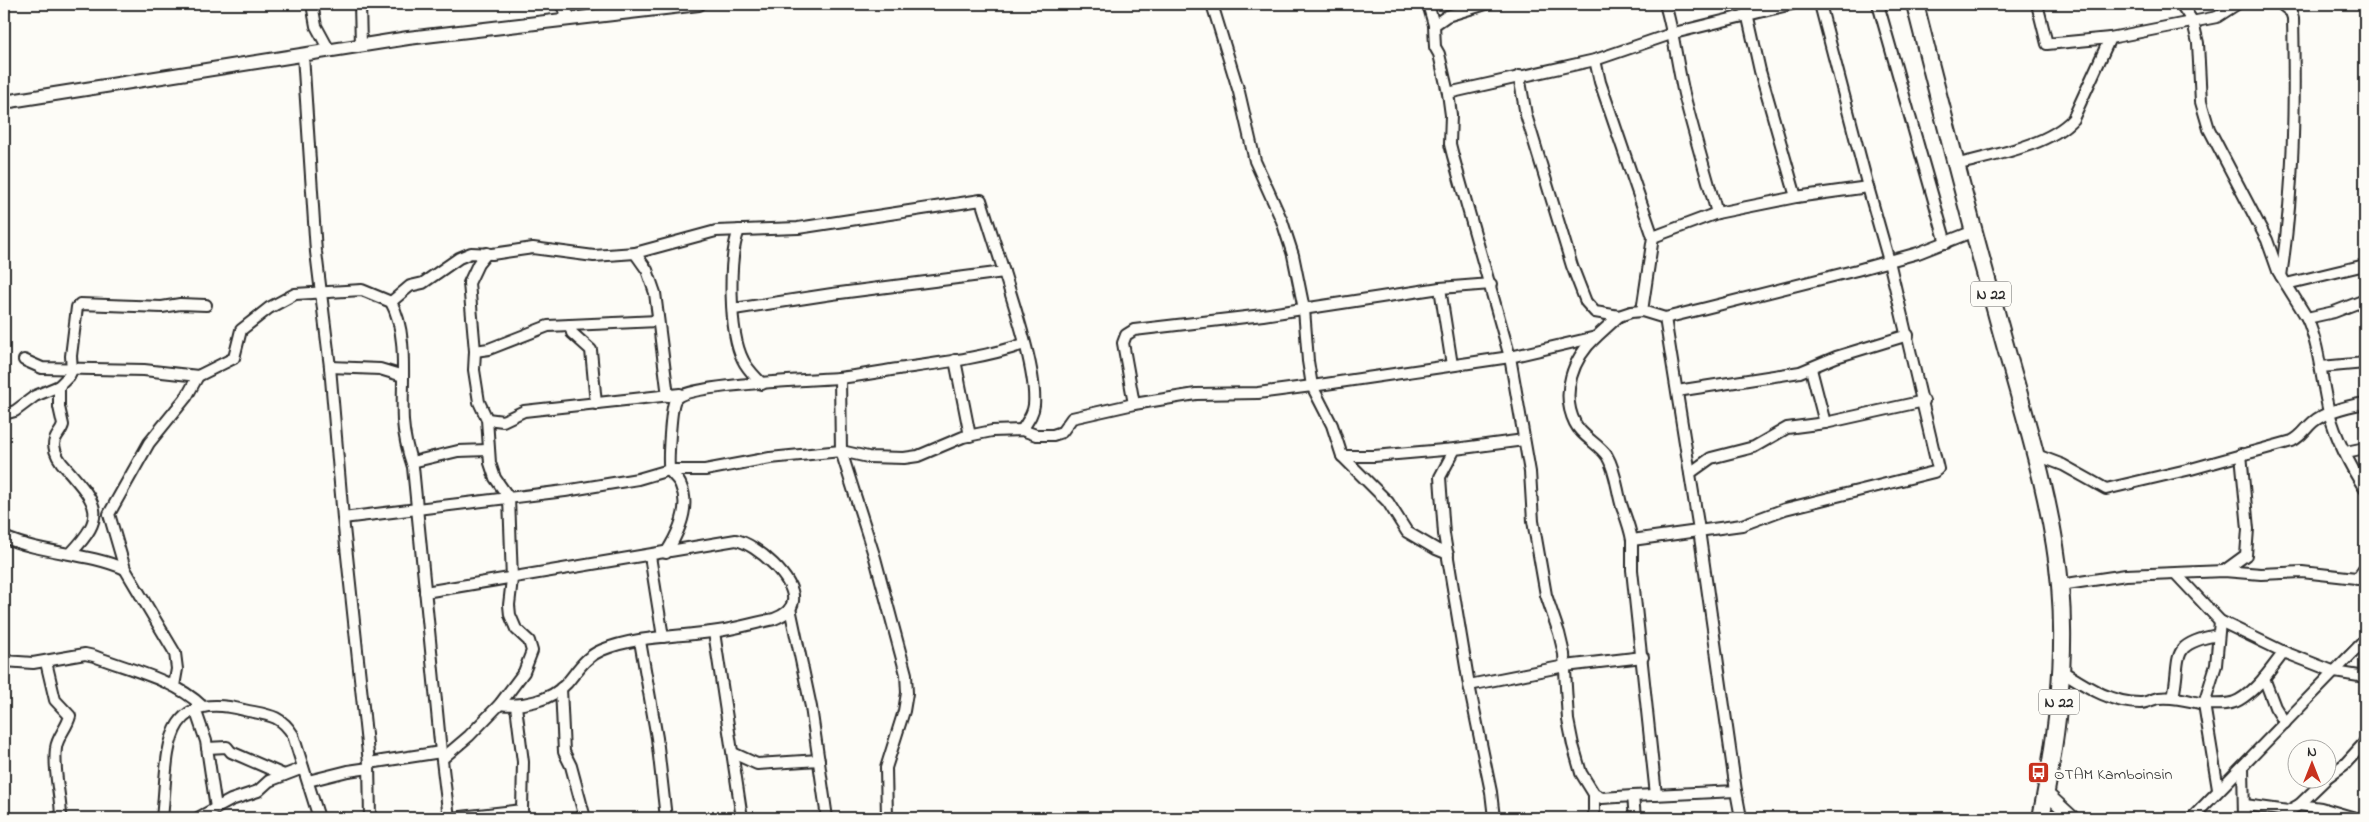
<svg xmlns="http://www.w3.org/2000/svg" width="2369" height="822" font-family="'Indie Flower',sans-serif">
	<rect width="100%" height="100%" fill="#fdfcf7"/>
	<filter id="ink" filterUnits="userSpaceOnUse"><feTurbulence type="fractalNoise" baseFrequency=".02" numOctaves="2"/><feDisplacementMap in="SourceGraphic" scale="10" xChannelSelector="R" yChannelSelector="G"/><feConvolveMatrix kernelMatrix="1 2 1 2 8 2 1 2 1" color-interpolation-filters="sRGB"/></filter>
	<g filter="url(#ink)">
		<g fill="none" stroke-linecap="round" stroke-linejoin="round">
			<defs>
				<g id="minor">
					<polyline points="312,4 316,26 329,50"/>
					<polyline points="360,4 361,45"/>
					<polyline points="560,4 572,19"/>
					<polyline points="1212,4 1239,92 1255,161 1282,221 1293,255 1304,309 1308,361 1312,386 1332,425 1342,456 1374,456 1455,449"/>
					<polyline points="1428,4 1434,25 1435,47 1439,54 1448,93 1451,115 1450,144 1453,156 1510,357 1530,472 1533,521 1546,595 1559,633 1564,654 1568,720 1573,745 1581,773 1594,794 1602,798 1633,796 1635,818"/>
					<path d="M1665,4C1674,34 1677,64 1684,94C1694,134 1706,174 1717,213"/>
					<polyline points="1745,4 1760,71 1796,197"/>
					<polyline points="1878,4 1946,243"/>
					<polyline points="2037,4 2047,44 2110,38"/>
					<polyline points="2181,4 2193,22 2198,43 2201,102 2209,129 2267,240 2278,271 2307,318 2334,312 2365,300"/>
					<path d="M2281,4L2291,12L2293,18C2295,104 2294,190 2281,276"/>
					<polyline points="1434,25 1447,16 1486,4"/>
					<polyline points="303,55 316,252 330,367 343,518 369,763 370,818"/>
					<polyline points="1519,76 1526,115 1572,266 1586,302 1595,312 1619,316"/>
					<polyline points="1448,93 1595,60"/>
					<path d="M1956,165C1991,155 2047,147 2073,119L2110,38L2217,17L2237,4"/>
					<path d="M739,230C728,258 729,333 743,360C747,369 755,376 762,384"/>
					<polyline points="1653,237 1600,82 1595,60 1674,33 1792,4"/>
					<polyline points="635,253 647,270 655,293 668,396"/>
					<path d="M1004,272C1014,305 1037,372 1034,405C1033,415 1027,422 1022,430"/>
					<polyline points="2286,284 2365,265"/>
					<polyline points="1440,288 1452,365"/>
					<polyline points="391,302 410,286 423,283 459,258 471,253 492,254 533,248 594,256 635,253 716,231 798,228 981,200 1004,272 832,294 734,309"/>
					<polyline points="1642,311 1653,237 1717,213 1796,197 1868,187"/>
					<path d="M2307,318C2320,348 2321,380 2329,412C2335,436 2351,468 2365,489"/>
					<polyline points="570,325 572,333 591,350 596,404"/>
					<path d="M1596,337C1573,358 1560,393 1575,423C1581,436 1599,444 1607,456C1616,471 1617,491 1622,507C1626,518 1630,528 1632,540"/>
					<polyline points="475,351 489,349 548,326 658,321"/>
					<path d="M24,360L42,368L144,370L198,376L234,358L241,330L269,308L295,294L362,290L391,302C409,334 401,385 403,421C404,437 408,452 413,467L441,752L449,818"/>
					<polyline points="955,360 970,436"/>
					<polyline points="330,367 380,369 403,376"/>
					<polyline points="2321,367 2365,363"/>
					<polyline points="1811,369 1825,423"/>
					<polyline points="840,378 841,451 875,558 906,674 907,693 904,711 886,768 887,818"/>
					<path d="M59,386V407L63,425C61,433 54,436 54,445C55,455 61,463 67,469C98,505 107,515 71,553"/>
					<polyline points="1677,391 1800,372 1836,357 1908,335"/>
					<polyline points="1134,404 1123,343 1126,335 1134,330 1263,315 1440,288 1491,284"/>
					<polyline points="4,414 15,411 35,396 59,386 69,376 72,370 71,356 77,307 80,304 162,307 180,304 206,305"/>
					<polyline points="487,419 503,421 524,411 680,394"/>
					<polyline points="2346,452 2365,448"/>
					<path d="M2034,454L2063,465L2106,489L2191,469L2292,441C2302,436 2305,429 2313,422C2326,411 2348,406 2365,403"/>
					<polyline points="1342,456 1388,502 1407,532 1436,549 1448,554"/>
					<polyline points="412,462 458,451 488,450"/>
					<polyline points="1690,473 1711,458 1754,447 1787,428 1825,423 1924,401"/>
					<polyline points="343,518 565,491 638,479 669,470 705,470 770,458 841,451 868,457 904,458 918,456 963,437 992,431 1022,430 1036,435 1053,435 1062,432 1072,418 1134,404 1196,394 1258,393 1312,386 1510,357 1596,337 1619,316 1631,312 1642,311 1665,318 1706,308 1857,270 1918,253 1974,231"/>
					<path d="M4,537C42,554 86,552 125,569"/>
					<path d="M666,553C678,534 691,508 681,486C679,479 673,476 670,471C667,465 671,407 675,400C684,384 815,380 838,378C858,376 878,372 898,369C940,363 983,358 1024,344"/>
					<polyline points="650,556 663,637"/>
					<polyline points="2224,571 2246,555 2248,529 2241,454"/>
					<polyline points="2176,574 2220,621 2284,652 2335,672 2365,677"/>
					<polyline points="2357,579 2365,568"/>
					<polyline points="2060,585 2126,575 2224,571 2261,574 2302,572 2365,579"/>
					<path d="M425,592L736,540C756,544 796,579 793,601C792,610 782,616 774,619C753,623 732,630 711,632C676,637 635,636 602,650C585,657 578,670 567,683C551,701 521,707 500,704"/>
					<polyline points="790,608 811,707 827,818"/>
					<path d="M2220,621L2216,665L2204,704C2215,704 2229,706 2239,700C2258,689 2271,669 2284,652"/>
					<polyline points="714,632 742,818"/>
					<polyline points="640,641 657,738 666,818"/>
					<path d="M4,661L33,663L85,654L94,656C130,670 174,679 202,706"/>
					<path d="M46,662L55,700L70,716C67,728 57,737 56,748C53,772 61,795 61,818"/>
					<path d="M2062,671C2086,686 2110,703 2140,703C2146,703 2152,699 2159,698C2175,696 2189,701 2204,704L2218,789"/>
					<polyline points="2264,678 2275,707 2285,723"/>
					<polyline points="1469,685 1565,666 1643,657"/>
					<polyline points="174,686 177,669 175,653 125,569 109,514 149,443 187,396 198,376"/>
					<polyline points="561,688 564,752 571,766 585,818"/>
					<path d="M2173,697C2182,657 2167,645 2217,635"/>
					<polyline points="516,706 523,762 522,810"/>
					<polyline points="195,709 206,741 216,808"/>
					<polyline points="207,748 227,747 231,752 284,775"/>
					<polyline points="733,753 757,764 819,760"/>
					<polyline points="442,759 469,736 500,704 524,672 532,651 529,641 516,629 510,615 509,605 512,579 509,498 495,478 490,463 487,419 479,402 474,370 475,351 469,283 478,264 487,253"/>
					<polyline points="369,763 441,752"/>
					<polyline points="2243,766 2244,818"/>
					<polyline points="2326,778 2345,764 2365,742"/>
					<polyline points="308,781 348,771 369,768"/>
					<polyline points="1736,791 1741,818"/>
					<polyline points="1656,795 1632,570 1632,540 1742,525 1785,509 1934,472 1938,469 1889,261 1868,187 1820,4"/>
					<polyline points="1633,796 1736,791 1699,530 1665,318"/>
					<polyline points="2245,805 2288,811 2299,805 2321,808 2355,818"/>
					<polyline points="2299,805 2325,780"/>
					<path d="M162,818C169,758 158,688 244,710C267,715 280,714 293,735L319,818"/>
					<polyline points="198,818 231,800 258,791 269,781 303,768"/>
					<polyline points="452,818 522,810 523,818"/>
					<polyline points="1494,818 1491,792 1469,685 1444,534 1440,477 1455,449 1524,440"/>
					<polyline points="1594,818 1594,794"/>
					<polyline points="2192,818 2365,640"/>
				</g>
				<g id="tertiary">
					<polyline points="4,102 408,38 699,4"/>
					<polyline points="2046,793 2073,818"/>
				</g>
				<path id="primary" d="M1915,4C1941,107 1967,210 1996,312C2019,399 2052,496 2060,585C2067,664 2056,741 2041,818"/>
			</defs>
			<use href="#minor" stroke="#2b2b2b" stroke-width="14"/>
			<use href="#tertiary" stroke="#2b2b2b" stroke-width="16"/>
			<use href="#primary" stroke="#2b2b2b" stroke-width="20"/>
			<use href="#minor" stroke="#fdfcf7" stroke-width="10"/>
			<use href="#tertiary" stroke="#fdfcf7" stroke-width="12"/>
			<use href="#primary" stroke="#fdfcf7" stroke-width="16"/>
		</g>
	</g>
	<defs>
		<symbol id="bus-square" viewBox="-11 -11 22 22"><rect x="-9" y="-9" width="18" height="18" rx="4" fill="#c8321e" stroke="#fdfcf7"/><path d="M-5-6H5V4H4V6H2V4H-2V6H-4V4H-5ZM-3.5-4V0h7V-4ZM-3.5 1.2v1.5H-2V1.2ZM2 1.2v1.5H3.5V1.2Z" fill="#fff"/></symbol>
	</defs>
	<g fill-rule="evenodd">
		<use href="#bus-square" x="2026" y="760" width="25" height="25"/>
	</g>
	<g text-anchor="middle" stroke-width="4" stroke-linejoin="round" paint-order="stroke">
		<g fill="#fdfcf7" stroke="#6a6a68" stroke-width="1">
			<rect x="1971" y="281.5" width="40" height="25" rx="4"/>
			<rect x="2039" y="689.5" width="40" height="25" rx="4"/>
		</g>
		<g font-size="15" font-weight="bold" fill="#2b2b2b">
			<text x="1991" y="299">N 22</text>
			<text x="2059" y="707">N 22</text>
		</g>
		<g font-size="16" fill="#2b2b2b" stroke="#fdfcf7" text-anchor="start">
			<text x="2054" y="779">OTAM Kamboinsin</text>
		</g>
	</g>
	<rect width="2369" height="822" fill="none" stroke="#fdfcf7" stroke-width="20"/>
	<rect x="10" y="10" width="2349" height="802" fill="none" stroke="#2b2b2b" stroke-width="2" filter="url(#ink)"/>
	<g transform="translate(2312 764)"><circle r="24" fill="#fdfcf7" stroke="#a9a8a5"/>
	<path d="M0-4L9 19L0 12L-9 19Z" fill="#c8321e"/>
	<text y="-8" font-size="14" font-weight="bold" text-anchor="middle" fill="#2b2b2b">N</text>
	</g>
</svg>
